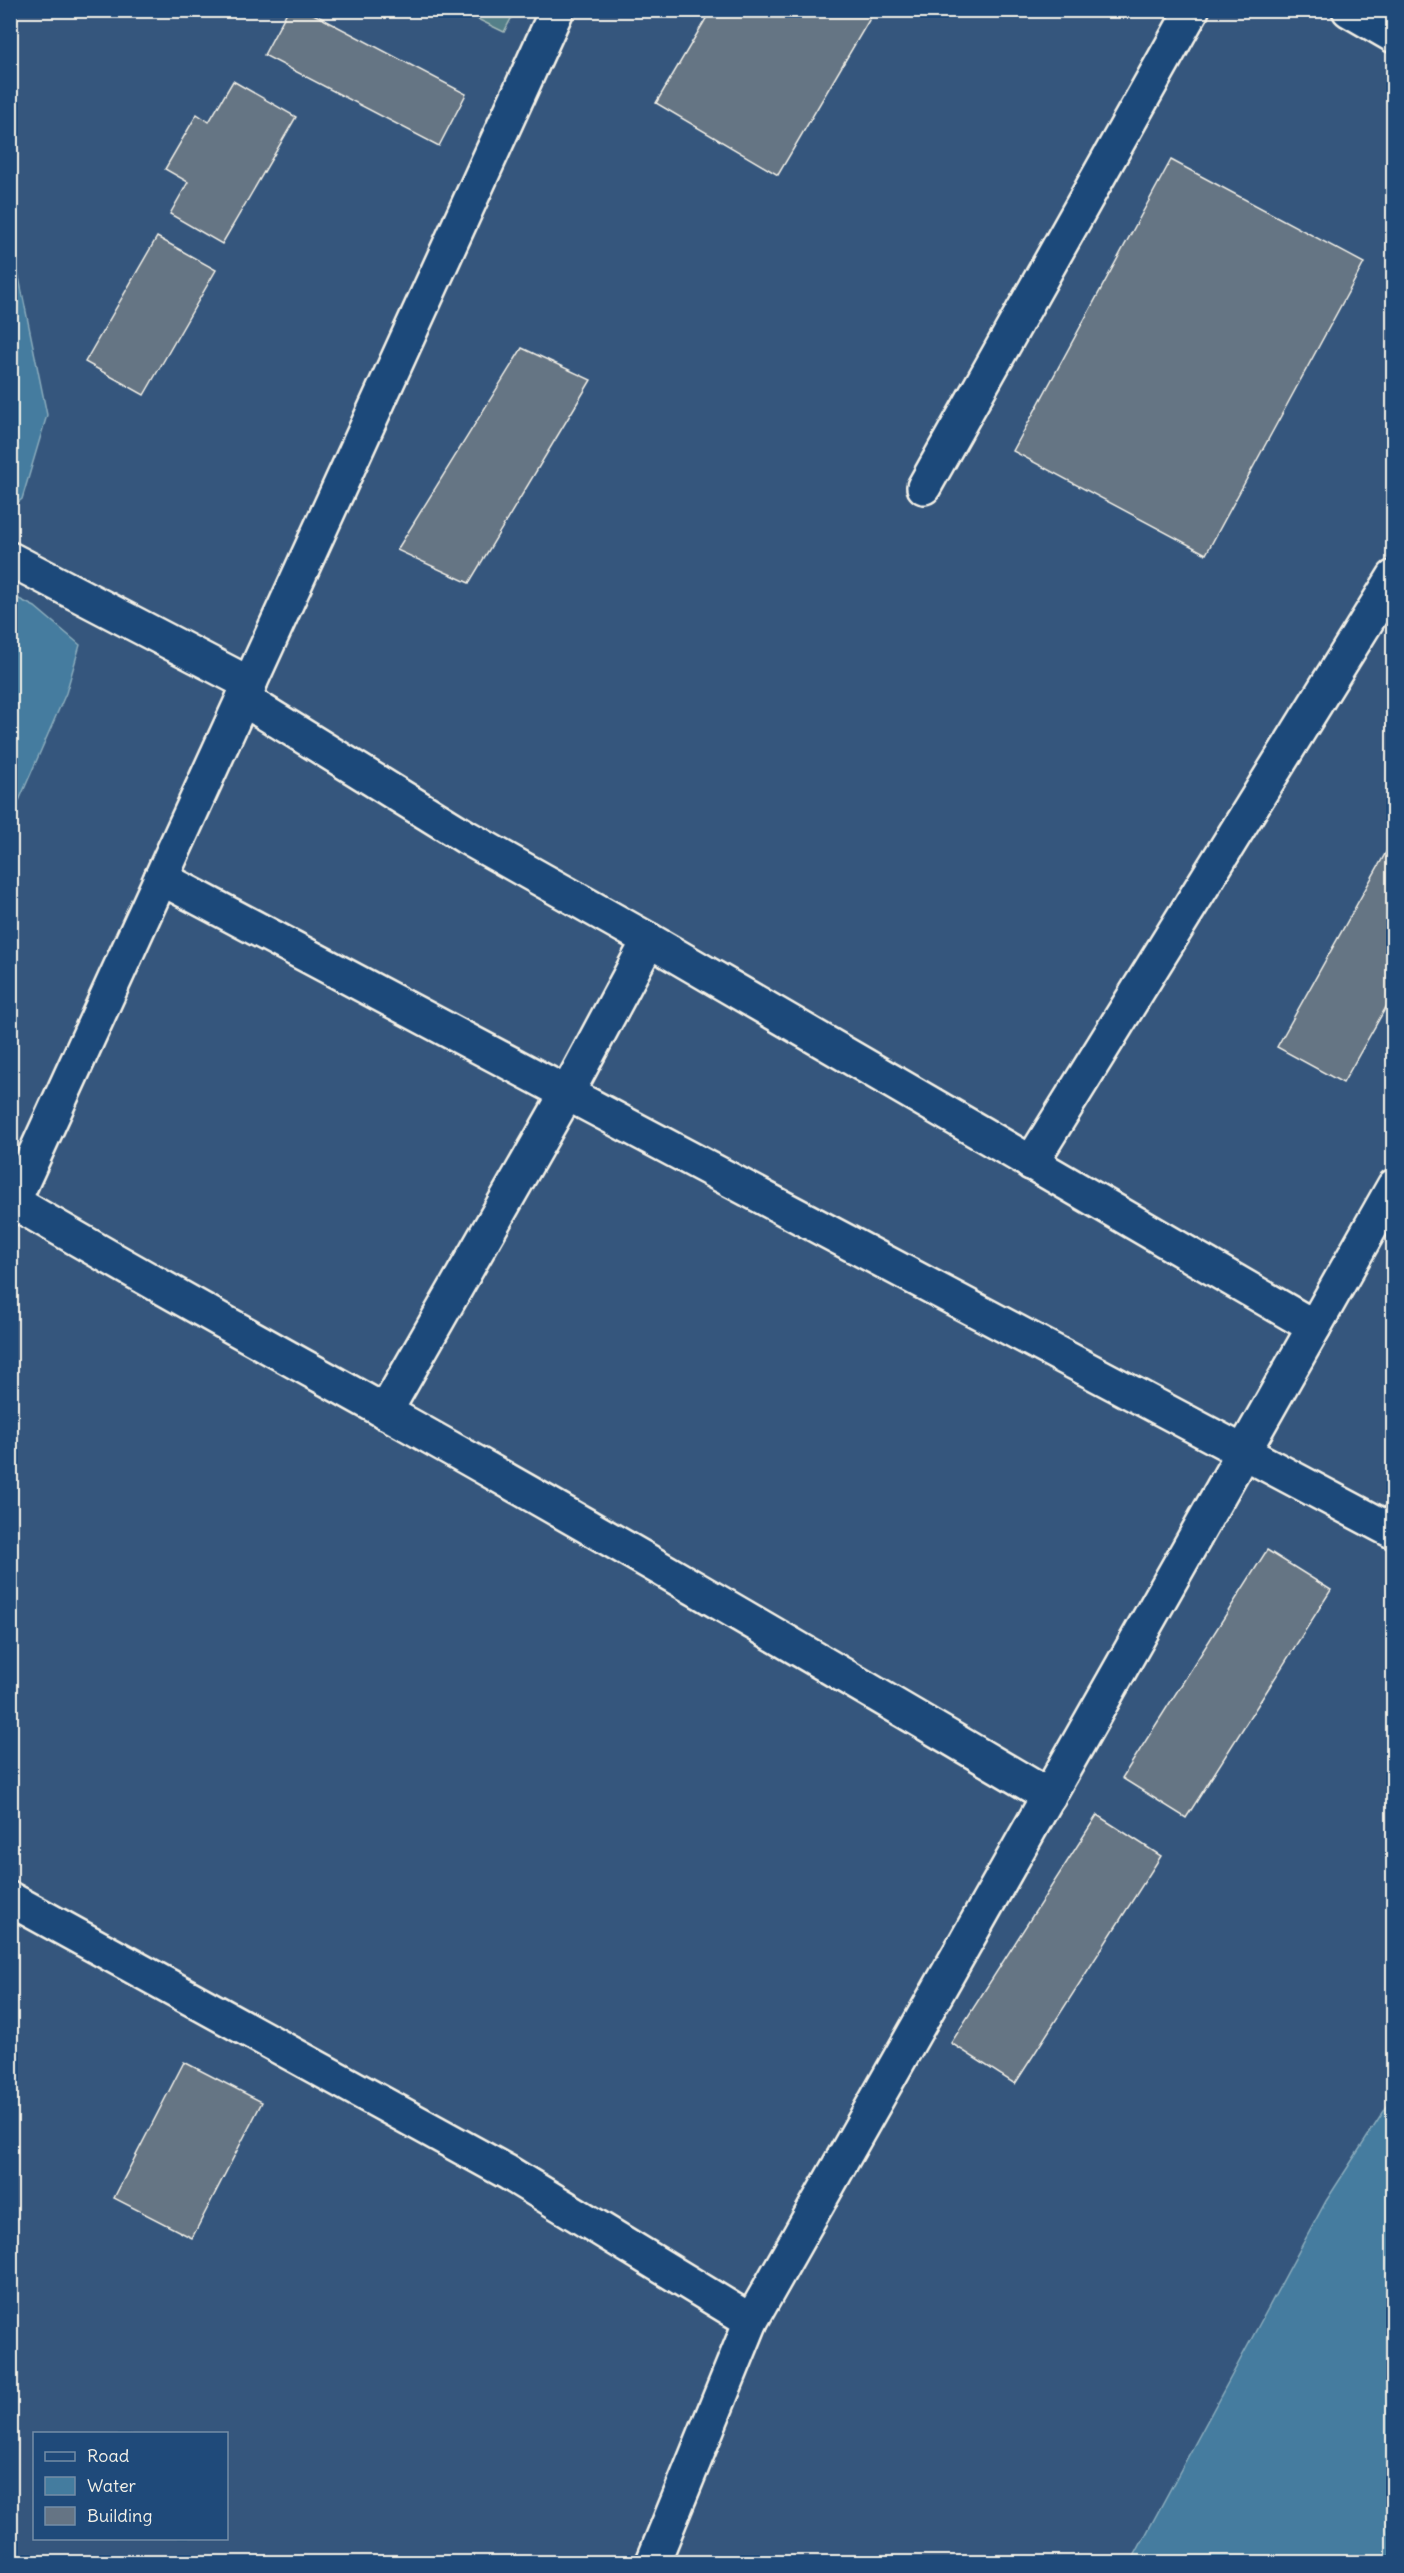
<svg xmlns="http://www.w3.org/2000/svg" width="1404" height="2573" font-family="Delius,sans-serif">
	<rect width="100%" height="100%" fill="#1f4a7a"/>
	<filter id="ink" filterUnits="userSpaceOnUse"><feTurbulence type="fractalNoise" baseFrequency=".0167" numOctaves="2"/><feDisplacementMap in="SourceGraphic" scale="12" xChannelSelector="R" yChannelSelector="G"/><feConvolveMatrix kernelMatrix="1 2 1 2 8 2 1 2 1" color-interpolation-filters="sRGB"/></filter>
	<g filter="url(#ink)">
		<path fill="#34577d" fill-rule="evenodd" d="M11,11H1393V2562H11ZM34,2434H226V2538H34Z"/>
		<polygon fill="#548089" stroke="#a4b8b8" stroke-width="1.5" points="461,11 515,10 515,11 504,32"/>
		<g fill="#447c9f" stroke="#8aabbc" stroke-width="1.5">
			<polygon points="11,238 47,415 22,499 11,508"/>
			<polygon points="11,595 35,607 80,645 66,693 11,819"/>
			<polygon points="1393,2097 1393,2562 1131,2562 1326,2201"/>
		</g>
		<g fill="#657484" stroke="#f4f1e8" stroke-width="1.5">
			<polygon points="288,10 306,10 466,94 439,146 264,55"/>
			<polygon points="711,10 875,10 778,175 656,103"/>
			<polygon points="233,81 296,117 222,244 170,214 188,182 165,169 197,114 209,122"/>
			<polygon points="1171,160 1364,263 1206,554 1013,451"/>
			<polygon points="157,237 216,270 144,395 85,362"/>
			<polygon points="522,348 591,380 469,583 397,550"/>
			<polygon points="1394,838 1394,993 1343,1083 1277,1047"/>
			<polygon points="1267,1550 1331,1590 1186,1818 1122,1778"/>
			<polygon points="1097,1815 1161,1856 1015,2084 951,2043"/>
			<polygon points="184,2062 262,2102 192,2238 114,2198"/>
		</g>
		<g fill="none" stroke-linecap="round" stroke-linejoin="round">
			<defs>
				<g id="minor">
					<polyline points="1349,10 1394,36"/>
					<polyline points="924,487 1192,10"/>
					<polyline points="10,559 250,684"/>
					<polyline points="243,699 466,837 649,940 1314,1327"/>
					<polyline points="161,878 1394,1532"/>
					<polyline points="1031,1163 1394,577"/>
					<path d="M14,1202C136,1274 260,1342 384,1411C608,1536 828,1666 1049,1796"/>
					<polyline points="10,1209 557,10"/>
					<polyline points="385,1412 567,1093 649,940"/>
					<polyline points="10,1899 507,2172 751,2321"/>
					<polyline points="653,2562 751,2321 1394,1186"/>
				</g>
			</defs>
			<use href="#minor" stroke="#f4f1e8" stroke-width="38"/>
			<use href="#minor" stroke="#1f4a7a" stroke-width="33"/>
		</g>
	</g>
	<rect width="1404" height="2573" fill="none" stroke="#1f4a7a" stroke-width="36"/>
	<rect x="18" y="18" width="1368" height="2537" fill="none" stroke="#f4f1e8" stroke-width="2" filter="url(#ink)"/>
	<rect x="33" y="2432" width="195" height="108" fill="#1f4a7a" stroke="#748da6" stroke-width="1.5"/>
	<rect x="45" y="2452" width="30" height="9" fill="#1f4a7a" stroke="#748da6" stroke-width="1.5"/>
	<text x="87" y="2462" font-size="18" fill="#f4f1e8">Road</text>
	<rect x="45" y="2477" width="30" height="18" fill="#447c9f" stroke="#748da6" stroke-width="1.5"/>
	<text x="87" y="2492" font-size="18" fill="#f4f1e8">Water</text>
	<rect x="45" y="2507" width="30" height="18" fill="#657484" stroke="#748da6" stroke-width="1.5"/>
	<text x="87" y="2522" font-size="18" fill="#f4f1e8">Building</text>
</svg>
